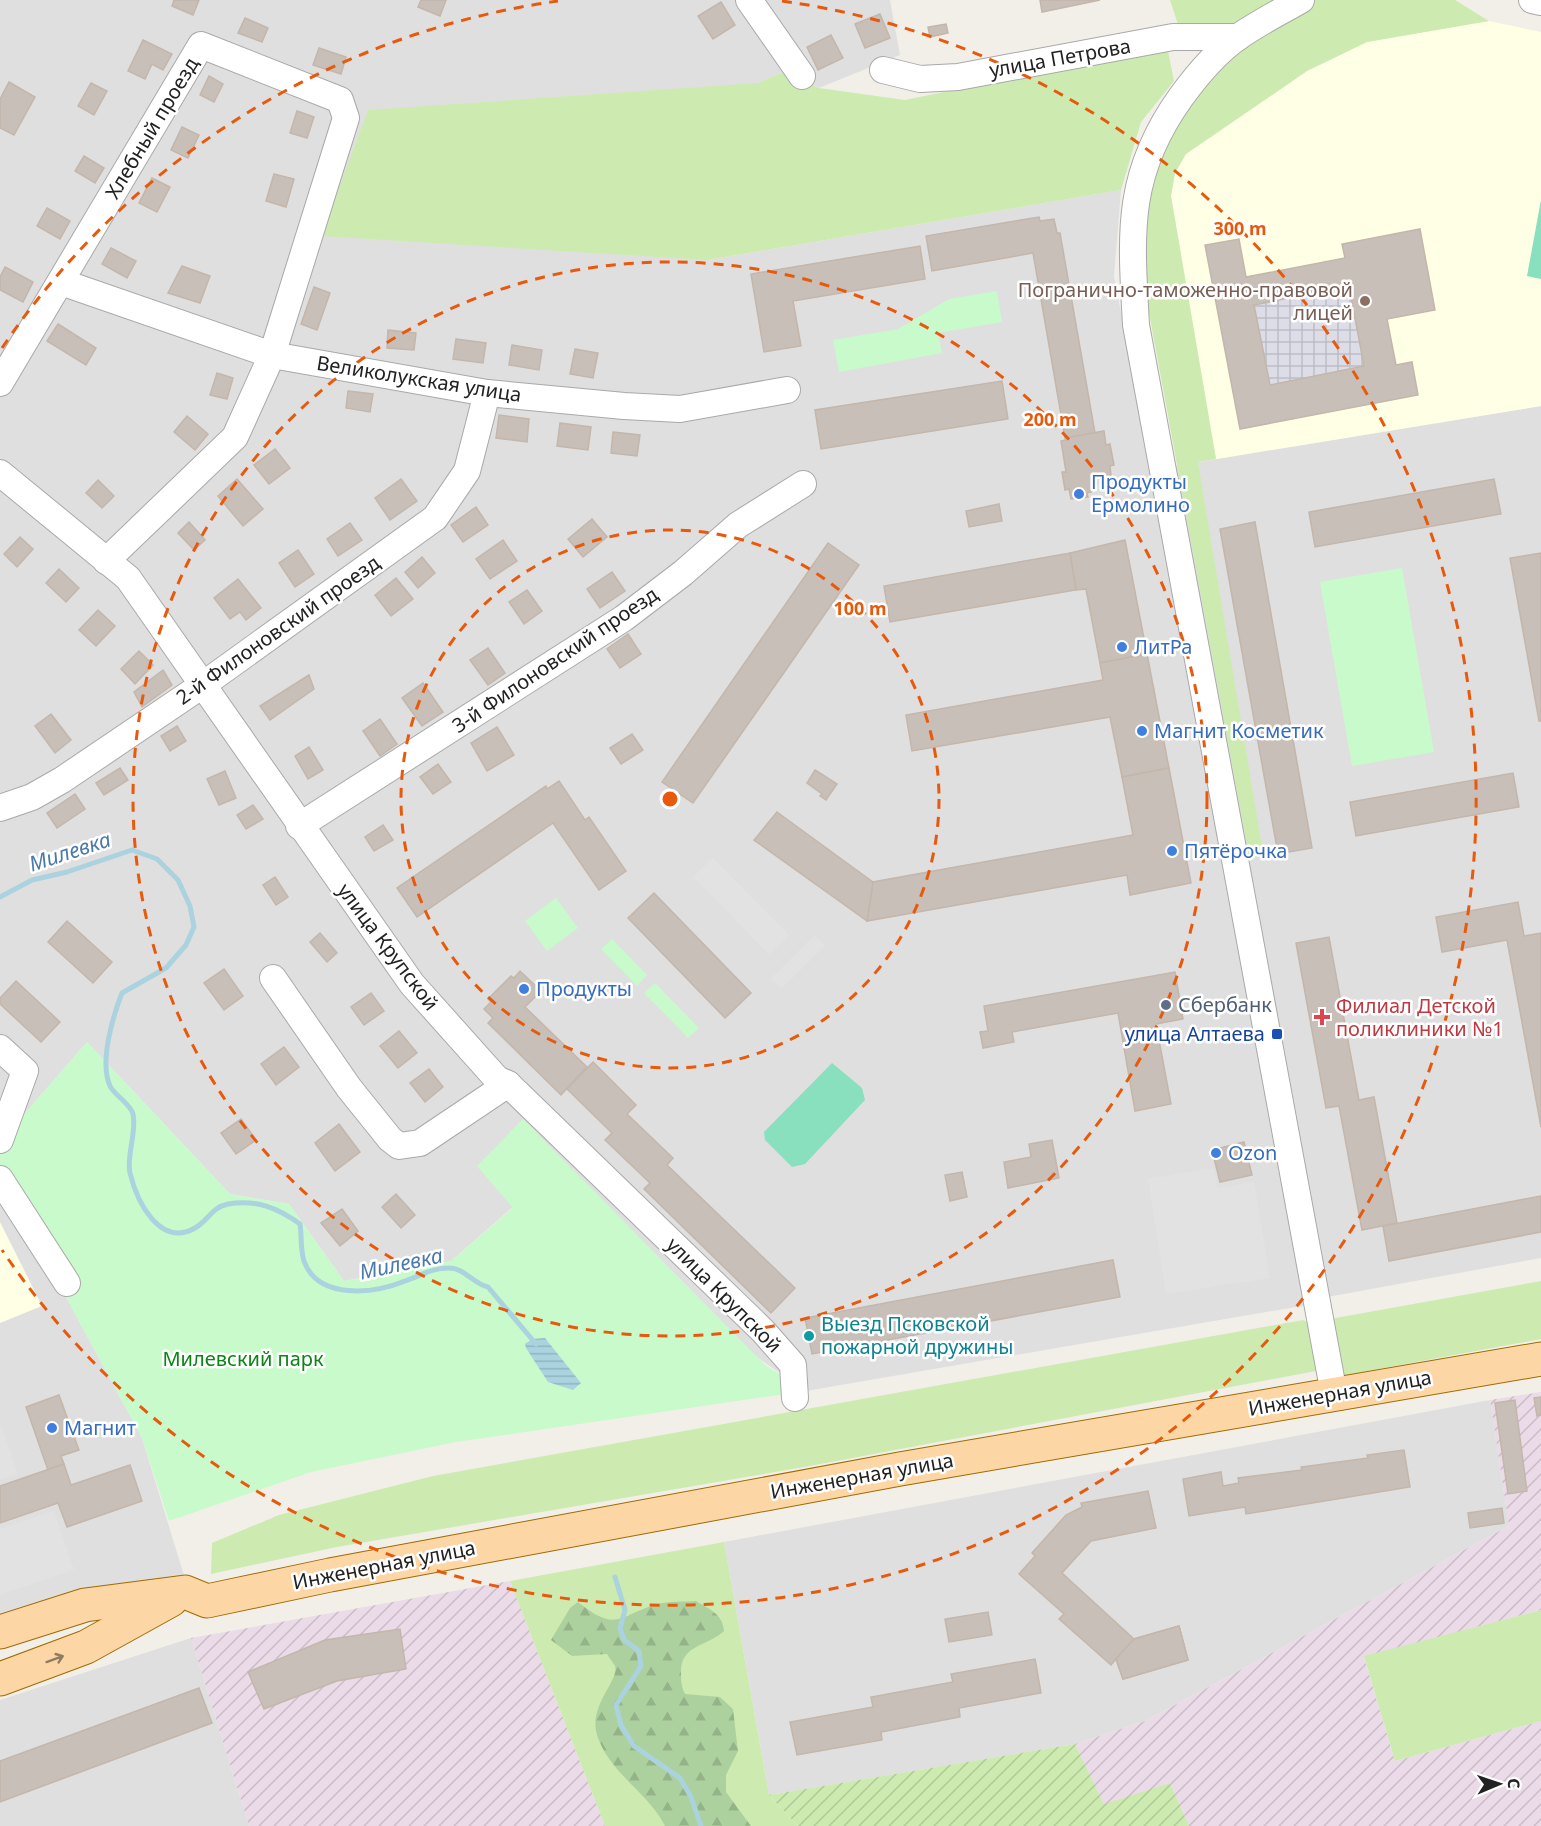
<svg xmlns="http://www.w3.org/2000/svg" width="1541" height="1826" font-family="'Noto Sans',sans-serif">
	<defs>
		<pattern id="industrial-furrows" width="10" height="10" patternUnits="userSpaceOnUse" patternTransform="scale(1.5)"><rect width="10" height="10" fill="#ebdbe8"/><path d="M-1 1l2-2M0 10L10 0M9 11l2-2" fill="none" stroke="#c9bcc7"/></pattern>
		<pattern id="forest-firs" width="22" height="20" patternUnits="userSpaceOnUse" patternTransform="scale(1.5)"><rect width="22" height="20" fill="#add19e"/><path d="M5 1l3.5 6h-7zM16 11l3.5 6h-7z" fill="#95b388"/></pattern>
		<pattern id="garden-furrows" width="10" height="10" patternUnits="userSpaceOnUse" patternTransform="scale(1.5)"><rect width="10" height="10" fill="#cdebb0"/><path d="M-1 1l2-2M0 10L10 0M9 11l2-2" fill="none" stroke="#b0c997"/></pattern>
		<pattern id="plaza-grid" width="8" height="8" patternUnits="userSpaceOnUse" patternTransform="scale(1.5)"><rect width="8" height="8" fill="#dddde8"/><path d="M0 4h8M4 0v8" fill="none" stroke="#bdbdc7"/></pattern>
		<pattern id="water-rules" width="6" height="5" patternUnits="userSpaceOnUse" patternTransform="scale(1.5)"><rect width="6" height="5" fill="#aad3df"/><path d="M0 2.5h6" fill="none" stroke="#92b5bf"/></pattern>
	</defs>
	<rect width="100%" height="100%" fill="#f2efe9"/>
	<g fill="#e0dfdf">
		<polygon points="0,0 890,0 900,55 819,88 781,73 758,83 707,260 1121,190 1114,276 1313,1304 806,1391 478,1166 513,1207 451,1261 344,1281 289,1204 230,1194 87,1042 0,1142"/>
		<polygon points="1541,406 1541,1258 1322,1298 1169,467"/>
		<polygon points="0,1193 20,1212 142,1438 185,1579 0,1628"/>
		<polygon points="1490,1400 1509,1526 1145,1721 1075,1744 769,1795 724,1542"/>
		<polygon points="191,1638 249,1826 0,1826 0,1700"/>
	</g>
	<g fill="url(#industrial-furrows)">
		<polygon points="1541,1392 1541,1610 1364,1657 1395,1761 1541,1721 1541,1826 1189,1826 1170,1783 1104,1805 1075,1744 1145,1721 1509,1526 1490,1400"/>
		<polygon points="510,1581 605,1826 249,1826 191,1638"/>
	</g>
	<g fill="#ffffe5">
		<polygon points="1489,21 1541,32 1541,406 1216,459 1171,196 1175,173 1186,154 1307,71 1367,42"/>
		<polygon points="0,1222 42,1306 0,1323"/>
	</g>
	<g fill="#cdebb0">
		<polygon points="1170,0 1280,0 1226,31 1180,31"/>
		<polygon points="1309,0 1455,0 1489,21 1367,42 1307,71 1186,154 1175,173 1171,196 1216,459 1198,462 1264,858 1249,856 1148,307 1145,247 1148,193 1163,135 1234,46"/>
		<polygon points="1167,46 1174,81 1141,122 1121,190 707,260 321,236 368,110 758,83 781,73 819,88 905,100"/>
		<polygon points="1541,1281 1541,1339 1341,1376 1330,1319"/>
		<polygon points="1303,1320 1321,1330 1325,1363 1316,1371 810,1466 337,1547 211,1574 212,1543 279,1515 433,1476"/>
		<polygon points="724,1542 769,1795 798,1826 605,1826 510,1581"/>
		<polygon points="1541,1610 1541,1721 1395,1761 1364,1656"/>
	</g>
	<path fill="url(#forest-firs)" d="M696,1601C709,1609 723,1614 724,1631C708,1646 681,1645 681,1671C681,1680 681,1686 685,1694L720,1697L733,1709L738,1751L726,1775V1792L751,1826H665C648,1792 609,1773 597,1735C588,1705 620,1680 615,1666C613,1662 609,1658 607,1654L572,1656L551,1640L570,1608L578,1602C618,1634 618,1615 658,1604C669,1601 684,1602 696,1601Z"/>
	<g fill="#c8facc">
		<polygon points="997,291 1002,322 938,333 942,353 839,372 833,340 898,329 949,299"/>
		<polygon points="1402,568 1434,752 1352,766 1320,582"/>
		<polygon points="556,898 578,928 547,951 525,921"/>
		<polygon points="612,939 647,975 637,986 601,949"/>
		<polygon points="655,983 699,1028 688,1038 644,993"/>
		<polygon points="87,1042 230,1194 289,1204 344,1281 451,1261 513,1208 477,1166 523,1119 765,1365 806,1391 456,1442 311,1472 169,1521 142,1438 20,1212 0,1182 0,1142"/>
	</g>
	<polygon fill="url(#garden-furrows)" points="1075,1744 1104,1804 1170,1783 1189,1826 798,1826 769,1795"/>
	<g fill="#88e0be">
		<polygon points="1541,200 1541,279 1527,276"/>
		<polygon points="832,1063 862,1088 865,1100 805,1164 792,1167 765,1140 764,1132"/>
	</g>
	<g fill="#e2e2e2">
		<polygon points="713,858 789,935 769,954 693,877"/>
		<polygon points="815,935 825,946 781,989 770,979"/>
		<polygon points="1214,1168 1217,1188 1254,1182 1270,1278 1166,1294 1148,1179"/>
		<polygon points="0,1422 18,1474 0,1480"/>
		<polygon points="54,1511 74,1570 0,1595 0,1529"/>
	</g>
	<polygon fill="url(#plaza-grid)" points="1349,286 1364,366 1270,385 1254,305"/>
	<polygon fill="url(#water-rules)" points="545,1338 581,1383 573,1390 548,1382 526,1348 525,1344 532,1339"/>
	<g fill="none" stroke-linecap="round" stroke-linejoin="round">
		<g stroke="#aad3df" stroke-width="5">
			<path d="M0,897L32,880L67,872L132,850L157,859L178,880L190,906L194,927L186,945L166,968L122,993C113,1016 99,1062 110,1086C115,1096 130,1103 133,1114C137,1133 126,1156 130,1173C137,1202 160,1248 195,1228C208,1221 212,1207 228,1204C256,1199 278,1208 300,1224C302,1237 300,1248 304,1261C318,1300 373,1294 405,1281C420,1276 432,1268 448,1268C464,1267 473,1284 488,1287L536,1344"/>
			<polyline points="615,1577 625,1610 620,1628 624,1640 639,1651 641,1666 616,1705 621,1725 634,1746 680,1778 691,1797 701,1826"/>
		</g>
	</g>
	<g fill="#c7bfb8" stroke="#c4b6ab" stroke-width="1.5" fill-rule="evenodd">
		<polygon points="174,0 199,0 193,15 172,6"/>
		<polygon points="421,0 446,0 440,16 418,7"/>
		<polygon points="1040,0 1100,0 1042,12"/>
		<polygon points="721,2 735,25 713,39 698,16"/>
		<polygon points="880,14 890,38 865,48 855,24"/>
		<polygon points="245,18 268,28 262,42 238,33"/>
		<polygon points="946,24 948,33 930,37 928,27"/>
		<polygon points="831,35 843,58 818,70 807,47"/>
		<polygon points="143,40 172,54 163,70 152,64 145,79 128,71"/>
		<polygon points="319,48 346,57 341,74 313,65"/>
		<polygon points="209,76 223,84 214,102 200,95"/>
		<polygon points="9,82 35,97 14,135 0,128 0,99"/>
		<polygon points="91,83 107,91 94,115 78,106"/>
		<polygon points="297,111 314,117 307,138 290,133"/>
		<polygon points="182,127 199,135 188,158 171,150"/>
		<polygon points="84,156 104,168 95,183 75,171"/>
		<polygon points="274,174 294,179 286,207 266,201"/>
		<polygon points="152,178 170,187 157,212 139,203"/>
		<polygon points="47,208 70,221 60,239 37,226"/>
		<polygon points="1039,217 1040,221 1054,219 1057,233 1060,233 1095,433 1065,438 1033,253 932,271 926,236"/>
		<path d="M1420,229L1435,310L1387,319L1396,365L1412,362L1418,395L1240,429L1205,245L1239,239L1246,277L1345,258L1342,244ZM1349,286L1364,366L1270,385L1254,305Z"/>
		<polygon points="920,246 925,279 793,301 801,346 764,352 751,274"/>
		<polygon points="111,248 136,261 127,278 102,264"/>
		<polygon points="182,266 210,276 200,303 168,293"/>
		<polygon points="5,267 33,282 23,302 0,290 0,277"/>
		<polygon points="314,287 330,293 317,330 301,324"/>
		<polygon points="58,324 96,348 86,365 47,341"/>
		<polygon points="388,330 416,333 414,350 387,348"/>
		<polygon points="456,339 486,343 483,363 453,359"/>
		<polygon points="512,345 542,350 539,370 509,365"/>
		<polygon points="575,349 598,353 593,378 570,374"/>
		<polygon points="217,373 233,378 227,399 210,395"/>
		<polygon points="1002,381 1008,419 821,449 815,410"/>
		<polygon points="348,391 373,394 370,412 346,408"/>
		<polygon points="499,415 529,419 527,442 496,438"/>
		<polygon points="187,416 208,434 195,450 174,432"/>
		<polygon points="560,423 591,427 588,450 557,446"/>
		<polygon points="1104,431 1106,445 1110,444 1114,465 1110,466 1111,475 1096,477 1097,484 1091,492 1087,493 1088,497 1071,499 1069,489 1065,490 1062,472 1066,472 1061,441 1066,440 1065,438"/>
		<polygon points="613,432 640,435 637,456 611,453"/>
		<polygon points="275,449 290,468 269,484 254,465"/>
		<polygon points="237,479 263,509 243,526 218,496"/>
		<polygon points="401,479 417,501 390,520 375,498"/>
		<polygon points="1494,479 1501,514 1315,547 1309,512"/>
		<polygon points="98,480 114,496 102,508 86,493"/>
		<polygon points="999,504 1002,521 969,527 966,511"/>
		<polygon points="476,507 488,525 463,542 451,525"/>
		<polygon points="592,519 607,537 583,557 568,539"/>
		<polygon points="189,522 205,540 194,550 178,533"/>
		<polygon points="1255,522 1312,848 1278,854 1220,529"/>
		<polygon points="350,523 362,540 338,556 327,539"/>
		<polygon points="20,537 33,549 17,567 4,554"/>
		<polygon points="503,540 517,561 490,579 476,559"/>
		<polygon points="1125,540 1147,654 1100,663 1086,589 1076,590 1070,553"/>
		<polygon points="828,543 859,565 693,803 662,782"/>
		<polygon points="298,550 314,574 295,587 279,563"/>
		<polygon points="1070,553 1076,590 890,622 884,586"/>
		<polygon points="1541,553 1541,721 1539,721 1510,558"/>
		<polygon points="422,557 435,573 418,588 405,572"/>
		<polygon points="59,569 79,588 66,602 46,583"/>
		<polygon points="612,572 625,591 600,608 587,589"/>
		<polygon points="396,578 413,599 391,616 375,595"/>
		<polygon points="238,579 261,608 246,620 240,612 230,619 214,598"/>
		<polygon points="527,590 542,611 524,624 509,602"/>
		<polygon points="98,610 115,626 96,646 79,630"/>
		<polygon points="628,634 641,654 620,668 607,649"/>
		<polygon points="488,648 505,673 488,685 470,660"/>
		<polygon points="139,651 153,665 135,684 121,669"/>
		<polygon points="1147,654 1169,768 1122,777 1110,717 912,751 906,715 1103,680 1100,663"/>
		<polygon points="163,670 172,685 142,707 134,692"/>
		<polygon points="309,675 314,689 270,720 260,706"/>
		<polygon points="423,683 443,712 422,726 402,698"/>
		<polygon points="51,714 71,740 55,753 35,726"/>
		<polygon points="380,719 397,744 380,756 363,731"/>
		<polygon points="177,726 186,741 170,751 161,736"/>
		<polygon points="497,727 514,755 487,771 471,743"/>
		<polygon points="632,734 643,750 621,764 610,748"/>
		<polygon points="309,747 323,770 308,779 295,756"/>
		<polygon points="438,764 451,782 433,794 420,777"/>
		<polygon points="120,768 128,780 104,795 96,783"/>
		<polygon points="1169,768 1191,883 1130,895 1127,875 867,921 873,882 1133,835 1122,777"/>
		<polygon points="815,770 837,784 826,800 820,796 822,794 807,783"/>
		<polygon points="225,771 236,798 219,805 207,779"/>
		<polygon points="1513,773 1519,807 1356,836 1350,802"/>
		<polygon points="559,781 585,820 589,817 626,871 599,890 553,823 417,917 397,888 546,786 547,789"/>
		<polygon points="75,794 85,809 57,828 47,813"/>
		<polygon points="253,805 263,819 246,829 237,815"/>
		<polygon points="777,812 873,882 867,921 754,840"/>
		<polygon points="383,825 393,840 374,851 365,837"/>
		<polygon points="275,877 288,897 276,905 263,885"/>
		<polygon points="654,893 751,993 725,1018 628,918"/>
		<polygon points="1518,902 1524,936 1541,933 1541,1127 1507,940 1442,952 1436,917"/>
		<polygon points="67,921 112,962 93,983 48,942"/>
		<polygon points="320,933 337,953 327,962 310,942"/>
		<polygon points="1329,937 1359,1100 1374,1097 1397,1223 1362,1230 1339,1106 1326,1108 1296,943"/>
		<polygon points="224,969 243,996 224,1010 204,983"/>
		<polygon points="520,971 541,991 525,1007 587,1067 561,1095 488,1023 493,1018 484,1009 491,1002 488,999 511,976 514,978"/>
		<polygon points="1175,972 1183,1019 1156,1024 1171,1104 1135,1111 1118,1013 1012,1032 1014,1042 983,1048 980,1032 988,1031 984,1006"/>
		<polygon points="16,981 60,1022 41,1042 0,1004 0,998"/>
		<polygon points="371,993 384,1011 364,1025 351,1007"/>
		<polygon points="399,1031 417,1053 398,1068 380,1046"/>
		<polygon points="284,1047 299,1067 276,1085 261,1064"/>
		<polygon points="593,1062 636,1105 627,1114 673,1158 667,1165 795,1288 771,1313 644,1189 650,1183 605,1140 612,1133 567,1089"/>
		<polygon points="429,1069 443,1087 425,1102 410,1083"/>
		<polygon points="241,1119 256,1140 236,1154 221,1133"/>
		<polygon points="339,1124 360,1152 335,1171 315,1143"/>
		<polygon points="1052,1140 1059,1178 1008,1188 1004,1162 1031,1157 1029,1144"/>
		<polygon points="1244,1142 1252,1175 1220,1182 1212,1150"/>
		<polygon points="962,1172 967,1197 950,1201 945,1175"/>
		<polygon points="396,1194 415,1215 401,1228 382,1207"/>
		<polygon points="1541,1196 1541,1232 1389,1261 1383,1226"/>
		<polygon points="342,1209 358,1231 340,1246 321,1223"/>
		<polygon points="1113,1260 1120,1297 812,1354 805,1318"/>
		<polygon points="59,1395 79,1450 61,1456 64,1464 48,1470 26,1407"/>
		<polygon points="1541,1397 1541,1415 1537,1416 1534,1398"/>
		<polygon points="1515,1400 1527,1491 1508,1494 1495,1403"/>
		<polygon points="1404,1450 1410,1487 1246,1514 1245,1507 1189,1516 1183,1479 1221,1472 1223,1486 1239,1483 1238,1478 1302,1470 1301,1467 1368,1458 1367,1455"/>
		<polygon points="64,1464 71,1485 130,1465 142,1501 67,1527 58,1503 0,1523 0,1486"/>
		<polygon points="1148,1491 1156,1528 1091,1541 1062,1573 1134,1639 1179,1626 1188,1660 1123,1679 1116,1659 1111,1665 1059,1619 1064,1614 1019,1574 1035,1556 1032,1553 1066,1515 1082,1507 1081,1503"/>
		<polygon points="1502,1508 1504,1523 1470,1528 1468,1513"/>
		<polygon points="988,1612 992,1635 949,1642 945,1619"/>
		<polygon points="1179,1626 1188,1660 1123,1679 1116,1659 1134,1639"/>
		<polygon points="400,1629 406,1669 337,1681 264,1709 248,1672 325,1640"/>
		<polygon points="1035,1659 1041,1693 959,1708 960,1717 881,1732 882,1740 797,1755 790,1722 873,1707 871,1697 953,1682 951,1674"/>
		<polygon points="199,1688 212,1723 0,1802 0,1761"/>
	</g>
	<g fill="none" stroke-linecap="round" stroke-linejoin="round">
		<defs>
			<g id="minor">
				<polyline points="749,0 802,76"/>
				<path d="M1301,0C1280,12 1258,23 1238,37C1215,53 1197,75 1181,97C1125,175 1131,234 1136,325L1334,1394"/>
				<polyline points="1532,0 1541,2"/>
				<polyline points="883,70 920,79 958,77 1173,37 1238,37"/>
				<polyline points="61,282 272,355 487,393 624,406 680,409 787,390"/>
				<polyline points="0,383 201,45 340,100 346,118 272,355 235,437 106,561"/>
				<polyline points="0,473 128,578 412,984 497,1079 508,1084 763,1331 793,1365 795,1398"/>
				<polyline points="0,808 32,797 62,780 204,684 435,518 467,471 487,393"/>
				<polyline points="299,826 624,618 683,573 738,525 803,484"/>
				<polyline points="273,978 349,1088 390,1139 399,1146 420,1143 508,1084"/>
				<polyline points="0,1048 25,1071 0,1140"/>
				<polyline points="0,1179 67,1283"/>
			</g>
			<g id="major">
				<polyline points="0,1632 85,1605 185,1592 207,1601 330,1575 900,1469 1541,1359"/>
				<polyline points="0,1679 86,1647 171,1600"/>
			</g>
		</defs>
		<use href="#minor" stroke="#a9a9a9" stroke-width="28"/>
		<use href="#major" stroke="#a06b00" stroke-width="35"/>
		<use href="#minor" stroke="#fff" stroke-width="26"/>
		<use href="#major" stroke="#fcd6a4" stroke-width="33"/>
	</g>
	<defs><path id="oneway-shaft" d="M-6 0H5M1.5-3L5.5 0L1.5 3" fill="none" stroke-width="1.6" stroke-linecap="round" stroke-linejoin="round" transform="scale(1.5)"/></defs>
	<use stroke="#8f7c63" href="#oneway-shaft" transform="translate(55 1659) rotate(-20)"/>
	<g fill="none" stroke="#e8590c" stroke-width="3" stroke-dasharray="10 8">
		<circle cx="670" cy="799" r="269"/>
		<circle cx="670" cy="799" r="537"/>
		<path d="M2 348A806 806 0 0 1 558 1M782 1A806 806 0 1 1 2 1250"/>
	</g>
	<circle fill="#8d6e63" stroke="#fff" stroke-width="2" cx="1365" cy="301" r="6"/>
	<g fill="#3f7fe0" stroke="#fff" stroke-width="2">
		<circle cx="1079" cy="494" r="6"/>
		<circle cx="1122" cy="647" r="6"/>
		<circle cx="1142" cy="731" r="6"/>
		<circle cx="1172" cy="851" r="6"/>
		<circle cx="524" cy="989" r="6"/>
		<circle cx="1216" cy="1153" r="6"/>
		<circle cx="52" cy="1428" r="6"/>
	</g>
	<circle fill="#5c6f8a" stroke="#fff" stroke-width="2" cx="1166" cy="1005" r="6"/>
	<path fill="#e0444e" stroke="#fff" stroke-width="2" d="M1319 1008h6v6h6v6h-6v6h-6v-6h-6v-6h6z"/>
	<rect fill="#1a4fb4" stroke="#fff" stroke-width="2" x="1271" y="1028" width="12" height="12" rx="3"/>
	<circle fill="#0f9aa8" stroke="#fff" stroke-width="2" cx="809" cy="1336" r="6"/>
	<g text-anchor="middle" stroke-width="5" stroke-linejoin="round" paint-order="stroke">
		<g font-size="20" fill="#222" stroke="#fff">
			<text transform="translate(1060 58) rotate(-10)" y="7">улица Петрова</text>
			<text transform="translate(152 128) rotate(-59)" y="7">Хлебный проезд</text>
			<text transform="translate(419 379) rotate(9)" y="7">Великолукская улица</text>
			<text transform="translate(278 630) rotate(-35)" y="7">2-й Филоновский проезд</text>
			<text transform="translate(555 660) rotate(-34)" y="7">3-й Филоновский проезд</text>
			<text transform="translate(388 947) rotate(53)" y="7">улица Крупской</text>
			<text transform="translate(724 1295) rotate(45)" y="7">улица Крупской</text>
			<text transform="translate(1340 1393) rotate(-10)" y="7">Инженерная улица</text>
			<text transform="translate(862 1476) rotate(-10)" y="7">Инженерная улица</text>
			<text transform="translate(384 1565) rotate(-11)" y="7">Инженерная улица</text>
		</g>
		<g font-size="20" fill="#785e54" stroke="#fff" text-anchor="end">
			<text x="1353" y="297">Погранично-таможенно-правовой<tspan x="1353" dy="23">лицей</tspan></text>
		</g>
		<g font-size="20" fill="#366cbe" stroke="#fff" text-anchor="start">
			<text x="1091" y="489">Продукты<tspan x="1091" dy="23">Ермолино</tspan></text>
			<text x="1134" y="654">ЛитРа</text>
			<text x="1154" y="738">Магнит Косметик</text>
			<text x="1184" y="858">Пятёрочка</text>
			<text x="536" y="996">Продукты</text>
			<text x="1228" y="1160">Ozon</text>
			<text x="64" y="1435">Магнит</text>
		</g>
		<g font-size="20" fill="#4e5e75" stroke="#fff" text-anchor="start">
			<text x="1178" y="1012">Сбербанк</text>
		</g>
		<g font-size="20" fill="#be3a42" stroke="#fff" text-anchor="start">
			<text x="1336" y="1013">Филиал Детской<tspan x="1336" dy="23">поликлиники №1</tspan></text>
		</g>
		<g font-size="20" fill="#164399" stroke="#fff" text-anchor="end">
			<text x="1265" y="1041">улица Алтаева</text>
		</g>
		<g font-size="20" fill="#0d838f" stroke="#fff" text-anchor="start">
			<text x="821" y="1331">Выезд Псковской<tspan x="821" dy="23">пожарной дружины</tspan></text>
		</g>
		<g font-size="20" fill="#0c8416" stroke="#fff">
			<text x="243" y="1366">Милевский парк</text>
		</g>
		<g font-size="21" font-style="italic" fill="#4a7aab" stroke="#fff">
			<text transform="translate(70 852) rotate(-18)" y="7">Милевка</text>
			<text transform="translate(401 1264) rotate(-12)" y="7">Милевка</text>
		</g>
	</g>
	<circle cx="670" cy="799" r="9" fill="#e8590c" stroke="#fff" stroke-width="3"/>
	<g font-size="18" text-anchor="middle" font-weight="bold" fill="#e8590c" stroke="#fff" stroke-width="5" stroke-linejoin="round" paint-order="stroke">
		<text x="1240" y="235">300 m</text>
		<text x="1050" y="426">200 m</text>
		<text x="860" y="615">100 m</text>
	</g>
	<g transform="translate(1499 1784) rotate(88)" stroke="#ffffff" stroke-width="4.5" paint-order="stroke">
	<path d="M0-4.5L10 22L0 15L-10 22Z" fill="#222222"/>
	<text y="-9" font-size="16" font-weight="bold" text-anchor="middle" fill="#222222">С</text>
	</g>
</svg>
